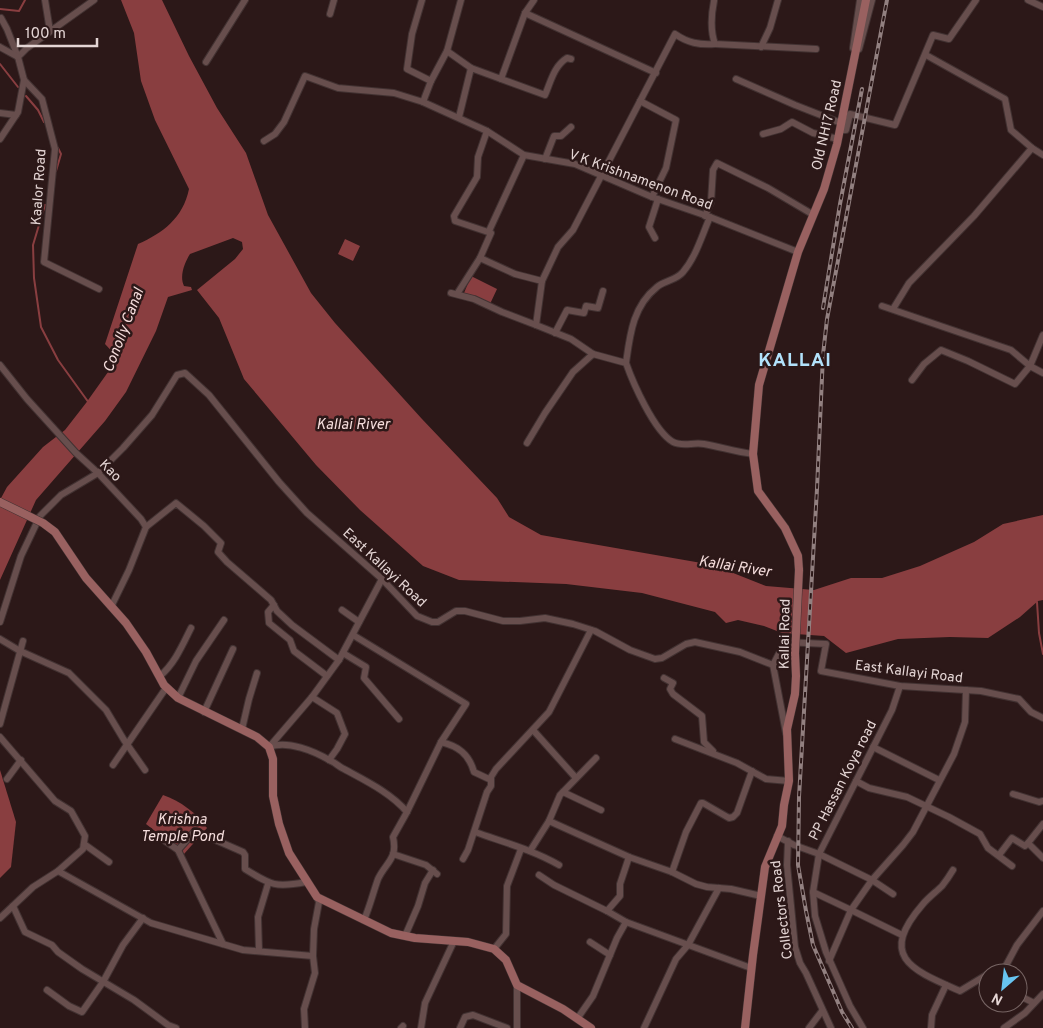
<svg xmlns="http://www.w3.org/2000/svg" width="1043" height="1028" font-family="Overpass,sans-serif">
	<rect width="100%" height="100%" fill="#2c1818"/>
	<g fill="#893e40">
		<path d="M121,0H162L189,56L217,108L246,153L268,215L311,293L335,323L422,419L497,498L509,517L541,535L713,565L766,586L814,590L851,578H882L920,566L974,542L1003,524L1043,515V600L1038,601L1020,617L988,638L950,637L898,639L846,653L824,636L782,633L764,626L738,620L726,623L715,612L642,593L566,584L459,580L423,566L360,510L316,465L244,379L219,318L197,290L235,259L243,249L242,242L233,238L190,254C185,262 179,276 184,286L191,287L192,290L168,297L156,331L126,392L105,421L36,500L0,580V500L7,487L43,447L65,430L86,403L118,358L105,344L138,244C163,233 183,218 189,189L155,120L141,81L134,33Z"/>
		<polygon points="345,239 360,246 353,261 338,254"/>
		<polygon points="471,276 497,289 490,304 464,293"/>
		<polygon points="0,770 16,822 11,867 0,878"/>
		<path d="M163,795C180,801 197,813 207,828L184,854L146,824Z"/>
	</g>
	<g fill="none" stroke-linecap="round" stroke-linejoin="round">
		<g stroke="#893e40" stroke-width="2">
			<polyline points="0,9 19,11 25,0"/>
			<polyline points="0,64 18,87"/>
			<polyline points="26,96 38,110 44,122"/>
			<polyline points="56,171 61,154 58,148"/>
			<polyline points="45,205 33,245 34,278 41,327 58,360 89,403"/>
			<polyline points="1037,602 1039,633 1043,654"/>
		</g>
		<defs>
			<g id="minor">
				<polyline points="45,0 50,31"/>
				<polyline points="94,0 27,48 18,57 24,80 42,99 55,149 44,262 99,289"/>
				<polyline points="422,0 412,34 407,69 431,81 423,102 487,131 524,155 575,164 652,197 710,217 798,252"/>
				<polyline points="1028,0 1043,7"/>
				<path d="M714,1C711,16 710,30 715,44L816,49"/>
				<polyline points="525,13 656,73"/>
				<polyline points="330,14 334,0"/>
				<polyline points="1,18 7,29 18,57"/>
				<polyline points="0,47 18,57"/>
				<polyline points="761,47 770,28 778,0"/>
				<polyline points="853,48 860,0"/>
				<polyline points="859,49 872,0"/>
				<polyline points="447,51 471,68"/>
				<polyline points="926,55 1005,99 1011,130 1032,148 1043,155"/>
				<polyline points="206,62 245,0"/>
				<path d="M501,79L545,95C551,81 554,66 567,58L571,59"/>
				<polyline points="736,79 795,105 841,123"/>
				<polyline points="431,81 447,51 461,0"/>
				<polyline points="640,101 676,120 666,168 652,197"/>
				<polyline points="0,113 16,115"/>
				<polyline points="459,117 471,68 501,79 525,13 534,0"/>
				<polyline points="840,130 846,130 850,114 895,125 933,35 949,39 976,0"/>
				<path d="M487,131L478,157L477,177L454,216L455,221L491,233L480,258L515,274L542,281L536,325L571,339L593,354L626,363C633,383 654,431 673,442C683,447 693,442 704,444C721,447 736,452 753,454"/>
				<polyline points="763,134 781,129 792,122 813,133 838,139"/>
				<polyline points="0,139 18,112 24,80"/>
				<polyline points="264,141 275,134 284,122 305,76 338,88 394,93 423,102"/>
				<polyline points="545,159 554,136 561,136 571,127"/>
				<polyline points="705,216 711,202 713,170 717,163 768,188 812,214"/>
				<polyline points="489,231 524,155"/>
				<polyline points="655,238 649,227 658,199"/>
				<path d="M542,281L558,247L573,230L675,34C688,43 699,45 715,44"/>
				<polyline points="451,293 474,299 502,312 536,325"/>
				<polyline points="457,294 480,258"/>
				<polyline points="882,306 1011,350 1030,366 1043,335"/>
				<polyline points="893,309 909,283 974,216 1032,148"/>
				<polyline points="555,333 567,310 584,313 586,306 598,308 603,291"/>
				<path d="M626,363C630,334 633,306 657,287C664,281 677,280 683,272C696,257 702,235 710,217"/>
				<polyline points="0,365 27,399 76,453 98,473 141,519 146,527 129,570 111,607"/>
				<polyline points="912,380 924,364 941,350 968,361 1015,384 1030,366 1043,373"/>
				<polyline points="527,443 545,413 573,372 593,354"/>
				<polyline points="146,527 176,503 204,526 221,543 218,552 227,562 271,600 277,611 292,625 339,660"/>
				<polyline points="274,605 268,612 269,623 290,640 294,651 327,676"/>
				<polyline points="342,610 359,622"/>
				<polyline points="0,622 21,556 40,516 61,495 98,473 123,448 152,415 177,375 185,373 209,395 279,482 307,513 382,579 417,616 432,622 438,622 456,611 465,611 503,621 520,621 545,618 573,624 595,631 630,650 655,659 662,658 686,644 695,642 740,652 773,665"/>
				<polyline points="353,635 466,704 441,742"/>
				<polyline points="0,639 20,651 69,673 106,710 124,740 145,770"/>
				<polyline points="343,653 366,667 364,678 399,719"/>
				<polyline points="773,665 785,642 826,644 821,671 900,686 981,691 1019,699 1031,712 1043,718"/>
				<polyline points="773,665 786,733"/>
				<path d="M160,676C175,663 182,646 191,628"/>
				<polyline points="664,678 673,683 670,689 673,694 702,716 704,742 713,751"/>
				<polyline points="312,697 337,713 345,734 337,749 329,760"/>
				<polyline points="178,698 196,661 224,620"/>
				<polyline points="204,712 233,649"/>
				<polyline points="0,724 23,641"/>
				<polyline points="242,729 249,699 257,673"/>
				<polyline points="533,730 576,778"/>
				<polyline points="0,737 55,801 71,811 85,836 83,849 58,871 151,923 243,950 313,956"/>
				<polyline points="675,739 737,763 766,779 789,781"/>
				<polyline points="270,746 312,697 339,660 382,579"/>
				<path d="M269,747C288,740 314,751 331,761C336,763 339,767 344,769C366,781 391,793 407,812L393,837C398,859 386,862 378,879C373,893 370,906 364,920"/>
				<polyline points="873,747 939,780"/>
				<polyline points="113,765 166,688"/>
				<polyline points="7,779 21,760"/>
				<polyline points="856,781 869,788 907,797 949,817 980,834 988,848 1012,866"/>
				<polyline points="563,792 601,810"/>
				<polyline points="1013,794 1039,802 1043,801"/>
				<path d="M407,812L441,742C458,746 469,754 474,772L491,780"/>
				<polyline points="549,821 629,857 672,872 696,884 707,887 731,889 761,896"/>
				<polyline points="1043,824 1028,843 1043,858"/>
				<path d="M475,832C503,842 533,850 559,865"/>
				<polyline points="158,836 178,850 223,944"/>
				<polyline points="777,836 794,845 819,854 872,880 893,894"/>
				<polyline points="788,841 787,865 795,947 800,963 806,973 831,1028"/>
				<polyline points="84,844 109,862"/>
				<path d="M178,850L195,831L243,852L245,855V869C271,885 275,888 306,882"/>
				<polyline points="530,851 549,821 560,795 596,758"/>
				<polyline points="393,854 426,865 437,874"/>
				<polyline points="999,855 1012,838 1025,846 1028,843"/>
				<polyline points="463,859 468,850 487,792 491,786 491,777 496,769 549,712 591,630"/>
				<path d="M953,870C950,875 946,881 942,886C936,892 929,897 923,904C877,957 912,970 960,991L988,974"/>
				<polyline points="672,872 686,832 701,803 703,803 729,818 733,817 737,813 752,771"/>
				<polyline points="539,875 554,885 607,911 620,896 620,884 629,857"/>
				<polyline points="813,892 851,910 829,961"/>
				<polyline points="13,906 25,932 52,945 58,952 82,969 134,1000 168,1025 176,1028"/>
				<polyline points="607,911 626,922 751,968"/>
				<polyline points="0,918 33,887 58,871"/>
				<polyline points="902,935 851,910 872,880 903,845 913,832 954,754 965,722 966,690"/>
				<polyline points="405,936 418,906 425,883 433,870"/>
				<polyline points="590,942 610,955"/>
				<polyline points="494,949 506,934 507,886 521,849"/>
				<polyline points="259,951 258,917 268,884"/>
				<polyline points="990,973 994,970 1001,973"/>
				<polyline points="1002,973 1017,945 1043,911"/>
				<polyline points="47,990 69,1006 82,1012 103,982 123,945 143,918"/>
				<polyline points="1018,995 1034,1003"/>
				<polyline points="577,1019 593,996 617,938 626,922"/>
				<polyline points="305,1028 304,1009 315,973 313,956 314,929 319,902 317,897"/>
				<polyline points="401,1028 403,1026"/>
				<polyline points="421,1028 425,1003 454,941"/>
				<polyline points="460,1028 465,1017 473,1015 507,1028"/>
				<polyline points="517,1028 517,985"/>
				<polyline points="644,1028 676,959 688,945 719,888"/>
				<polyline points="809,1028 822,1011"/>
				<polyline points="863,1028 850,1006 826,952 815,916 813,892 819,854 892,710 900,686"/>
				<polyline points="931,1028 932,1015 946,985"/>
				<polyline points="1004,1028 1025,1013 1043,994"/>
			</g>
			<g id="major">
				<polyline points="43,523 55,532 86,578 126,623 146,652 164,685 178,698 257,737 269,747 273,759 273,796 279,824 289,853 317,897 391,933 415,938 468,942 494,949 506,960 517,985 563,1009 591,1028"/>
				<polyline points="799,570 798,556 785,528 758,491 753,454 759,385 798,252 824,189 837,144 866,0"/>
				<polyline points="745,1028 753,955 765,867 782,826 784,805 789,781 787,729 795,694 796,676 795,653"/>
			</g>
		</defs>
		<use href="#minor" stroke="#423232" stroke-width="8"/>
		<use href="#major" stroke="#423232" stroke-width="9"/>
		<use href="#minor" stroke="#674e4d" stroke-width="6"/>
		<use href="#major" stroke="#996160" stroke-width="8"/>
		<defs>
			<g id="rail">
				<polyline points="823,308 840,204 862,89"/>
				<polyline points="852,1028 842,1012 813,945 806,911 798,865 799,797 817,489 823,355 827,319 887,0"/>
			</g>
		</defs>
		<use href="#rail" stroke="#928080" stroke-width="4"/>
		<use href="#rail" stroke="#2c1818" stroke-width="2" stroke-dasharray="5.5" stroke-linecap="butt"/>
		<defs>
			<g id="major-bridge">
				<polyline points="0,502 43,523"/>
				<polyline points="795,653 799,570"/>
			</g>
		</defs>
		<use href="#major-bridge" stroke="#423232" stroke-width="9" stroke-linecap="butt"/>
		<use href="#major-bridge" stroke="#996160" stroke-width="8"/>
	</g>
	<g text-anchor="middle" stroke-width="5" stroke-linejoin="round" paint-order="stroke">
		<g font-size="14" fill="#e4d5d4" stroke="#2c1818">
			<text transform="translate(826 125) rotate(-77)" y="5">Old NH17 Road</text>
			<text transform="translate(641 179) rotate(20)" y="5">V K Krishnamenon Road</text>
			<text transform="translate(38 187) rotate(-86)" y="5">Kaalor Road</text>
			<text transform="translate(111 470) rotate(45)" y="5">Kao</text>
			<text transform="translate(385 567) rotate(43)" y="5">East Kallayi Road</text>
			<text transform="translate(784 634) rotate(-89)" y="5">Kallai Road</text>
			<text transform="translate(909 671) rotate(7)" y="5">East Kallayi Road</text>
			<text transform="translate(842 780) rotate(-63)" y="5">PP Hassan Koya road</text>
			<text transform="translate(781 910) rotate(-97)" y="5">Collectors Road</text>
		</g>
		<g font-size="15" font-style="italic" fill="#f5dddc" stroke="#2c1818">
			<text transform="translate(123 330) rotate(-69)" y="5">Conolly Canal</text>
			<text x="353" y="429">Kallai River</text>
			<text transform="translate(735 566) rotate(9)" y="5">Kallai River</text>
			<text x="182" y="824">Krishna<tspan x="182" dy="17">Temple Pond</tspan></text>
		</g>
		<g font-size="19" font-weight="bold" letter-spacing="1" fill="#b2e2fb" stroke="#2c1818">
			<text x="795" y="366">KALLAI</text>
		</g>
	</g>
	<g transform="translate(1003 988) rotate(208)"><circle r="24" fill="#2c1818" stroke="#766463"/>
	<path d="M0-4L9 19L0 12L-9 19Z" fill="#67c4f0"/>
	<text y="-8" font-size="14" font-weight="bold" text-anchor="middle" fill="#e4d5d4">N</text>
	</g>
	<path d="M18 38v8h79v-8" fill="none" stroke="#e4d5d4" stroke-width="2.5"/>
	<text x="25" y="38" font-size="15" fill="#e4d5d4" stroke="#2c1818" stroke-width="4" paint-order="stroke">100 m</text>
</svg>
